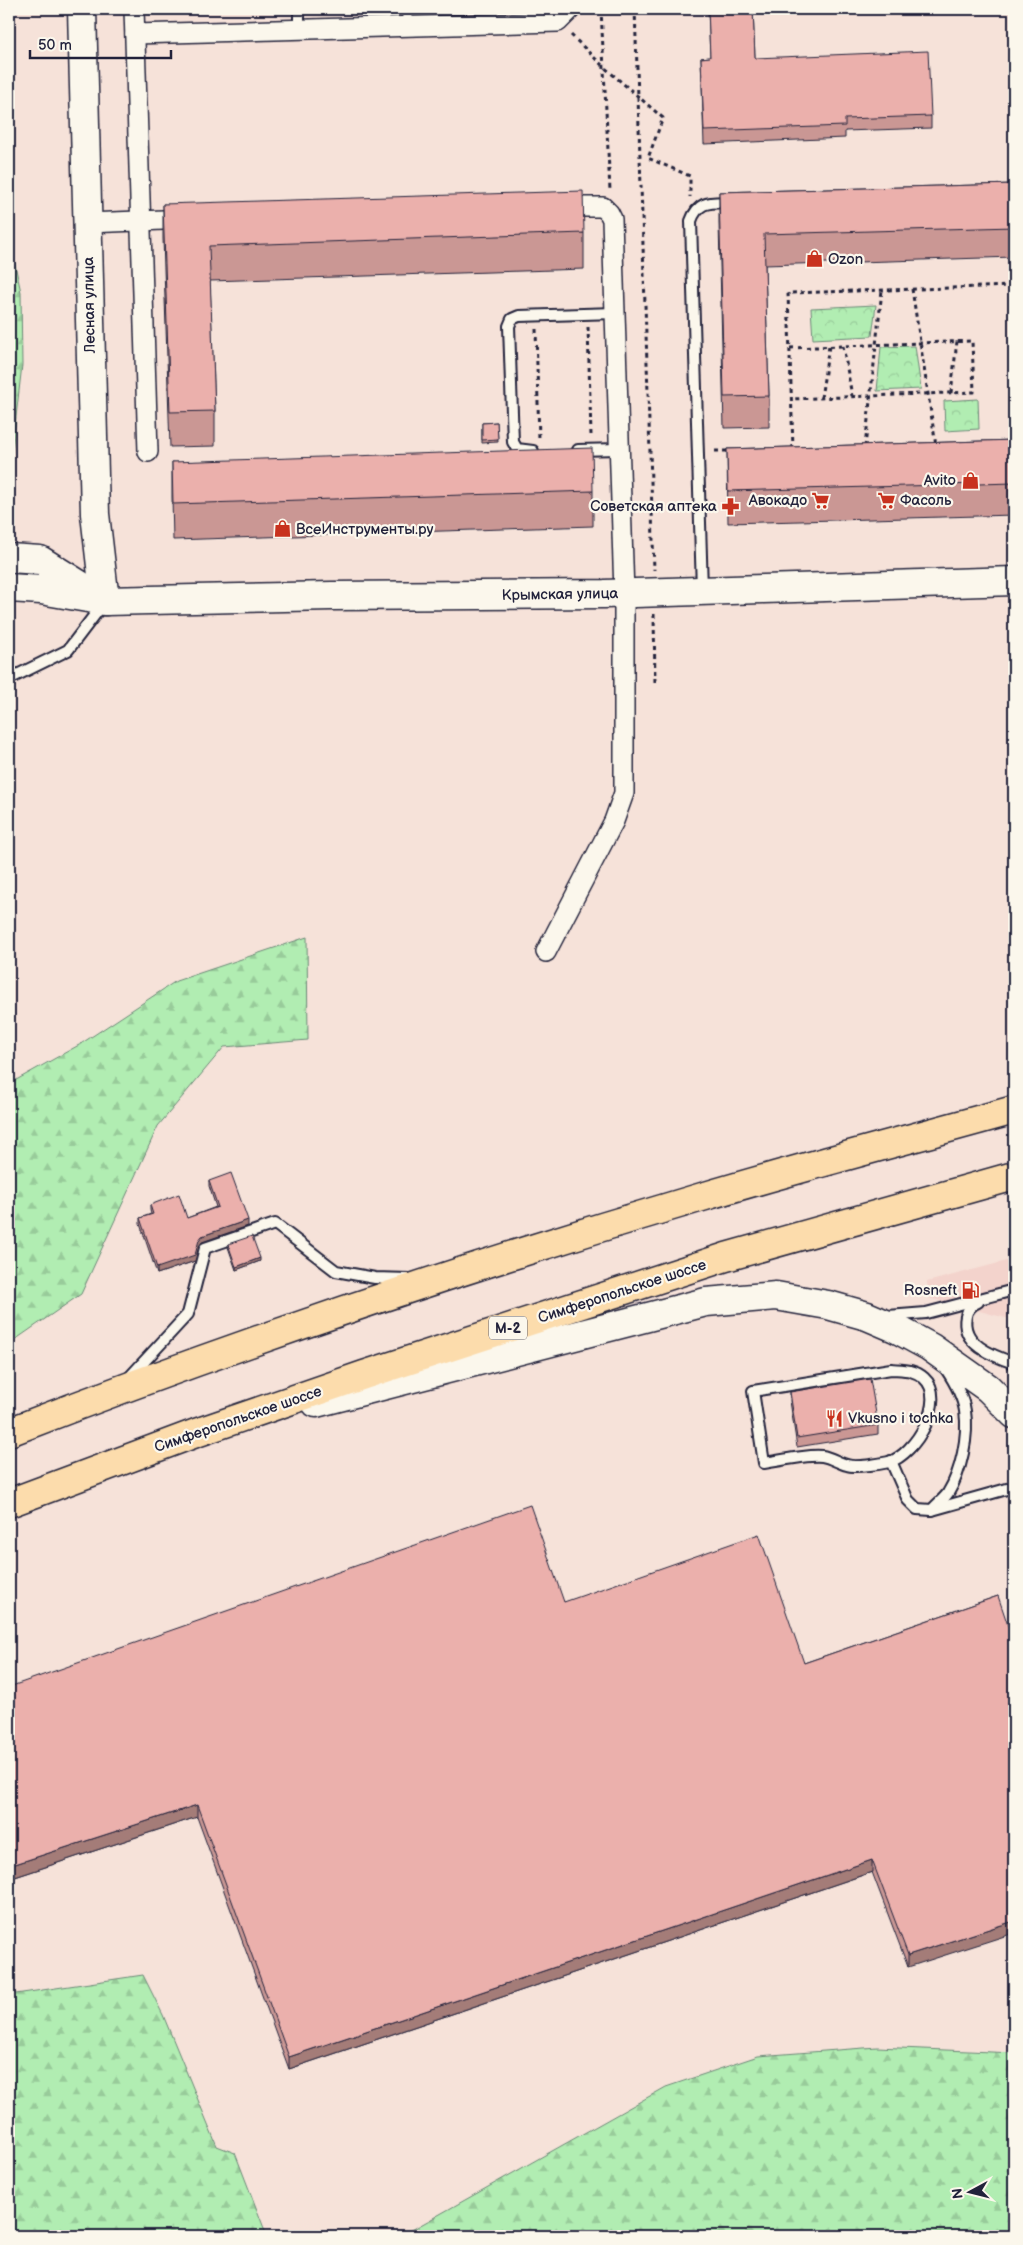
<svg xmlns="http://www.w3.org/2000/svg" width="1023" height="2245" font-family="'Balsamiq Sans',sans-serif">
	<defs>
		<pattern id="forest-firs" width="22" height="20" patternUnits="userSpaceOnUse" patternTransform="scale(1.25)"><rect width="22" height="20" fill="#b1edb2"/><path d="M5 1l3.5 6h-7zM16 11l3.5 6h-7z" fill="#98cb9a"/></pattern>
		<pattern id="park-crowns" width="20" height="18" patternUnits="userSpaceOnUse" patternTransform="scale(1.25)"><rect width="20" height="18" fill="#b1edb2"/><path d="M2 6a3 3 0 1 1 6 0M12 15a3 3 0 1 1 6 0" fill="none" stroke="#98cb9a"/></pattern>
	</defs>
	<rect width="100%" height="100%" fill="#f6e2d9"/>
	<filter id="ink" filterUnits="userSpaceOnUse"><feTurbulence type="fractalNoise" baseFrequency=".02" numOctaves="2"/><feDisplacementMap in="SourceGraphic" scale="10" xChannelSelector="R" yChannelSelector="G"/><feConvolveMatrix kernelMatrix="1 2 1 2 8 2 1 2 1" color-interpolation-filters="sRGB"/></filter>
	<g filter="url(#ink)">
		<polygon fill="#f3d3cc" points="1014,1259 1014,1320 929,1298 927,1282"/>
		<g fill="url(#forest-firs)" stroke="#6a8876">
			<polygon points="9,238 21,292 22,365 9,477"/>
			<polygon points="307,937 308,1040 224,1047 158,1126 81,1294 9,1344 9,1084 79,1045 176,981"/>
			<polygon points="143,1975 163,2015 217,2146 235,2153 267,2236 9,2236 9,1995"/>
			<polygon points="877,2047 1014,2053 1014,2236 401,2236 666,2087 758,2056"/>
		</g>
		<g fill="url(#park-crowns)" stroke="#6a8876">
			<polygon points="876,305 872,336 813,339 811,308"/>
			<polygon points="915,346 921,389 877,391 881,347"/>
			<polygon points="978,399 979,429 945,431 944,401"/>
		</g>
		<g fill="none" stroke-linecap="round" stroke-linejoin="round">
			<defs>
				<g id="lane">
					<polyline points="299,9 299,29"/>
					<polyline points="407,9 408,26"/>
					<polyline points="578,450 619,449"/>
					<polyline points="533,451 517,449 513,442 509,326 512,319 519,316 615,313"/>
					<path d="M702,590L691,221C699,199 712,203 732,202"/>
					<polyline points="9,679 68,650 103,604"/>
					<path d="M978,1302C972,1304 967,1310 966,1316C960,1344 993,1356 1014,1363"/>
					<polyline points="888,1316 926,1313 1014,1290"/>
					<path d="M891,1369C903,1370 914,1369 924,1378C948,1399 915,1455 889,1462C880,1464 855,1468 847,1465C839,1463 830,1457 822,1456C808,1454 780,1461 764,1463L753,1391Z"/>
					<polyline points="127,1380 188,1314 205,1248 275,1224 336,1271 375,1278 410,1279"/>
					<polyline points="891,1461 908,1500 917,1509 932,1510 1014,1487"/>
					<path d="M932,1510C937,1504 944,1499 948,1493C961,1472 969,1436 965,1411C963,1397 954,1381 946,1369"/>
				</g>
				<g id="street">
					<polyline points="134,9 148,452"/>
					<polyline points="135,34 558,22 571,9"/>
					<polyline points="87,223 189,219"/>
					<polyline points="546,952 614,821 624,793 624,594 612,219 609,213 603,207 559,207"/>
				</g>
				<g id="secondary">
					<polyline points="82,9 95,514 105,601"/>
					<polyline points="9,558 40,560 96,595"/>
					<polyline points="9,588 41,590 105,601 332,596 604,594 1014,581"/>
					<polyline points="316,1403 706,1302 776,1296 828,1305 867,1316 895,1328 930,1347 988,1388 1014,1414"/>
				</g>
				<g id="highway">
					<path d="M9,1432C236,1344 468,1266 702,1197C806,1166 910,1139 1014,1110"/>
					<polyline points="9,1503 196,1433 364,1375 726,1257 1014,1176"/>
				</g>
			</defs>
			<use href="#lane" stroke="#22223b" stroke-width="14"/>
			<use href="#street" stroke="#22223b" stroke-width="22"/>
			<use href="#secondary" stroke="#22223b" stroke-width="31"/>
			<use href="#highway" stroke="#22223b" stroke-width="31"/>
			<g stroke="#22223b" stroke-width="3" stroke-dasharray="4 4" stroke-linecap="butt">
				<polyline points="601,9 610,191"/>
				<polyline points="635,9 654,570"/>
				<polyline points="571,35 604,67 663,118 648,158 690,176 690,197"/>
				<polyline points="912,289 936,446"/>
				<polyline points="588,327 591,436"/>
				<polyline points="536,329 539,440"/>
				<polyline points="843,346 852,396"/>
				<polyline points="790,348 972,341 974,392 791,399"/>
				<polyline points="951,393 957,341"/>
				<polyline points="821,398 829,346"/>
				<polyline points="865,447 882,290"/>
				<polyline points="793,449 788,293 1014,286"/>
				<polyline points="715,451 731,451"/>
				<polyline points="654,614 655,684"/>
			</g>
			<use href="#lane" stroke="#fbf7ec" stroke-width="10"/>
			<use href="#street" stroke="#fbf7ec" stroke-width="19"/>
			<use href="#secondary" stroke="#fbf7ec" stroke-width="28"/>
			<use href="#highway" stroke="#fcdcac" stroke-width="28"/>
		</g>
		<g fill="#ca9794" stroke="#22223b">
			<polygon points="708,9 753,9 755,58 931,116 931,128 845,131 845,138 704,144 701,58 710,57"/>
			<polygon points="1014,184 1014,257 765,265 769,396 769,427 724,428 719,223 719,192"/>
			<polygon points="163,204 584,233 584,269 210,281 215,411 215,446 170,447 163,239"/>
			<polygon points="497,422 498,442 482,443 482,423"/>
			<polygon points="1014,440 1014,515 728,523 727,449"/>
			<polygon points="172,462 593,491 593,526 173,540 172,497"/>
			<polygon points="209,1181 248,1226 202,1242 199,1246 195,1261 157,1274 140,1224 140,1218 151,1214 150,1210 150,1205 187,1218 216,1207 209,1186"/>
			<polygon points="228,1244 260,1261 236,1270 228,1247"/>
			<polygon points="790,1392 878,1425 878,1434 797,1447 790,1401"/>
			<polygon points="998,1596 908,1967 872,1872 289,2069 197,1817 9,1879 9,1687 564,1602 804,1663"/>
		</g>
		<g fill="#a47b78" stroke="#22223b">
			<polygon points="248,1220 248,1226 202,1242 199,1246 195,1261 157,1274 157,1268 202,1236"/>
			<polygon points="260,1258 260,1261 236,1270 236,1267"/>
			<polygon points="197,1805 197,1817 9,1879 9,1866"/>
			<polygon points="872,1860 872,1872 289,2069 289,2057"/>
			<polygon points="1014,1921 1014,1933 908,1967 908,1955"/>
		</g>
		<g fill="#ebb0ac" stroke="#22223b">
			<polygon points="708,9 753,9 755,58 928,51 931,116 845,119 845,126 704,131 701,58 710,57"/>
			<polygon points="1014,184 1014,227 764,234 769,396 724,397 719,192"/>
			<polygon points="583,191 584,233 209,246 215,411 170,412 163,204"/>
			<polygon points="497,422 498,439 482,440 482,423"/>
			<polygon points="1014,440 1014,483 728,491 727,449"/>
			<polygon points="592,448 593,491 173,504 172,462"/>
			<polygon points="231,1173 248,1220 202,1236 199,1240 195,1255 157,1268 140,1218 153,1214 150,1205 179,1194 187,1218 218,1207 209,1181"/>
			<polygon points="252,1236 260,1258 236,1267 228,1244"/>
			<polygon points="870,1379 878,1425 797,1438 790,1392"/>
			<polygon points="530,1505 564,1602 759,1534 804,1663 998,1596 1014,1643 1014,1921 908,1955 872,1860 289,2057 197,1805 9,1866 9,1687"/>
		</g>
	</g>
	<defs>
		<symbol id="shop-bare" viewBox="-9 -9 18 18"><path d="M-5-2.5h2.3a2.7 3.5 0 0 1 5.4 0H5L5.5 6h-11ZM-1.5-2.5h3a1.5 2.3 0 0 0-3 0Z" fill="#c8321e" stroke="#fbf7ec" stroke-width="2.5" paint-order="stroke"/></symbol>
		<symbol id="supermarket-bare" viewBox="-9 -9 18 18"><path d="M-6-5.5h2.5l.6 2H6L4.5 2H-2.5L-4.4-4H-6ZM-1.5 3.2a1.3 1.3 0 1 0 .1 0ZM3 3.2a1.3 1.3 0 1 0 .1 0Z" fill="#c8321e" stroke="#fbf7ec" stroke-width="2.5" paint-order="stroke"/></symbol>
		<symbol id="pharmacy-bare" viewBox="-9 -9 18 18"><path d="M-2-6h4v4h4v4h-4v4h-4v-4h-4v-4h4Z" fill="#c8321e" stroke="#fbf7ec" stroke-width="2.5" paint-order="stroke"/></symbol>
		<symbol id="fuel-bare" viewBox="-9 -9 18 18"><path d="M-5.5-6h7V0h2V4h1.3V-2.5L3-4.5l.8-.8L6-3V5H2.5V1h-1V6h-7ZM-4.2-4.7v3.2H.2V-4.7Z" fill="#c8321e" stroke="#fbf7ec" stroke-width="2.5" paint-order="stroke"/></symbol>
		<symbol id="restaurant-bare" viewBox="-9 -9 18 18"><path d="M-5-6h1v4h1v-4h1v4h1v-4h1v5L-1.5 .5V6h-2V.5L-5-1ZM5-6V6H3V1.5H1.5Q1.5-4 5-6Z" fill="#c8321e" stroke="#fbf7ec" stroke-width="2.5" paint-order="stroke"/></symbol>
	</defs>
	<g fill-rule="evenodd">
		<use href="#shop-bare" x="802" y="246" width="25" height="25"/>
		<use href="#shop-bare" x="958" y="468" width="25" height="25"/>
		<use href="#supermarket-bare" x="808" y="488" width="25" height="25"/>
		<use href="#supermarket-bare" x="874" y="488" width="25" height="25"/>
		<use href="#pharmacy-bare" x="718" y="494" width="25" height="25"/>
		<use href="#shop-bare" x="270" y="516" width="25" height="25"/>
		<use href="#fuel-bare" x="958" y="1278" width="25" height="25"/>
		<use href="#restaurant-bare" x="822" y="1406" width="25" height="25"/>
	</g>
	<g text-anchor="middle" stroke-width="4.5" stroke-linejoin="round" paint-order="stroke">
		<rect fill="#fbf7ec" stroke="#636270" stroke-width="1" x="489" y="1316.5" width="38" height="23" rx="4"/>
		<g font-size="14" font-weight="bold" fill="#22223b">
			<text x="508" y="1333">М-2</text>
		</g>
		<g font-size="15" fill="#22223b" stroke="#fbf7ec" text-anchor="start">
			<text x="828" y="264">Ozon</text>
			<text x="956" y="485" text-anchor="end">Avito</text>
			<text x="807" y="505" text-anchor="end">Авокадо</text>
			<text x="900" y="505">Фасоль</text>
			<text x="717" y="511" text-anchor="end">Советская аптека</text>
			<text x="296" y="534">ВсеИнструменты.ру</text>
			<text x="957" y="1295" text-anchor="end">Rosneft</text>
			<text x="848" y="1423">Vkusno i tochka</text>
		</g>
		<g font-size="15" fill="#22223b" stroke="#fbf7ec">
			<text transform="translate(89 305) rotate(-91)" y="5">Лесная улица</text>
			<text transform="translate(560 594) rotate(-1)" y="5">Крымская улица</text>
			<text transform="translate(622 1291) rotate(-18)" y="5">Симферопольское шоссе</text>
			<text transform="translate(238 1419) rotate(-19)" y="5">Симферопольское шоссе</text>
		</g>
	</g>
	<rect width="1023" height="2245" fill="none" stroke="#fbf7ec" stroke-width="30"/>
	<rect x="15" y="15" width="993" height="2215" fill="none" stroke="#22223b" stroke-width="2" filter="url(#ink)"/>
	<g transform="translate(970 2192) rotate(263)" stroke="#fbf7ec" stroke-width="4" paint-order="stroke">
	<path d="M0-4L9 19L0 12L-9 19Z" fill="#22223b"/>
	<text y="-8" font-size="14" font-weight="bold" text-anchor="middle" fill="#22223b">N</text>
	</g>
	<path d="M30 50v8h141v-8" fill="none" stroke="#22223b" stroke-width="2.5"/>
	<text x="38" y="50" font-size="15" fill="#22223b" stroke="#fbf7ec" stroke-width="4" paint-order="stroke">50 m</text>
</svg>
